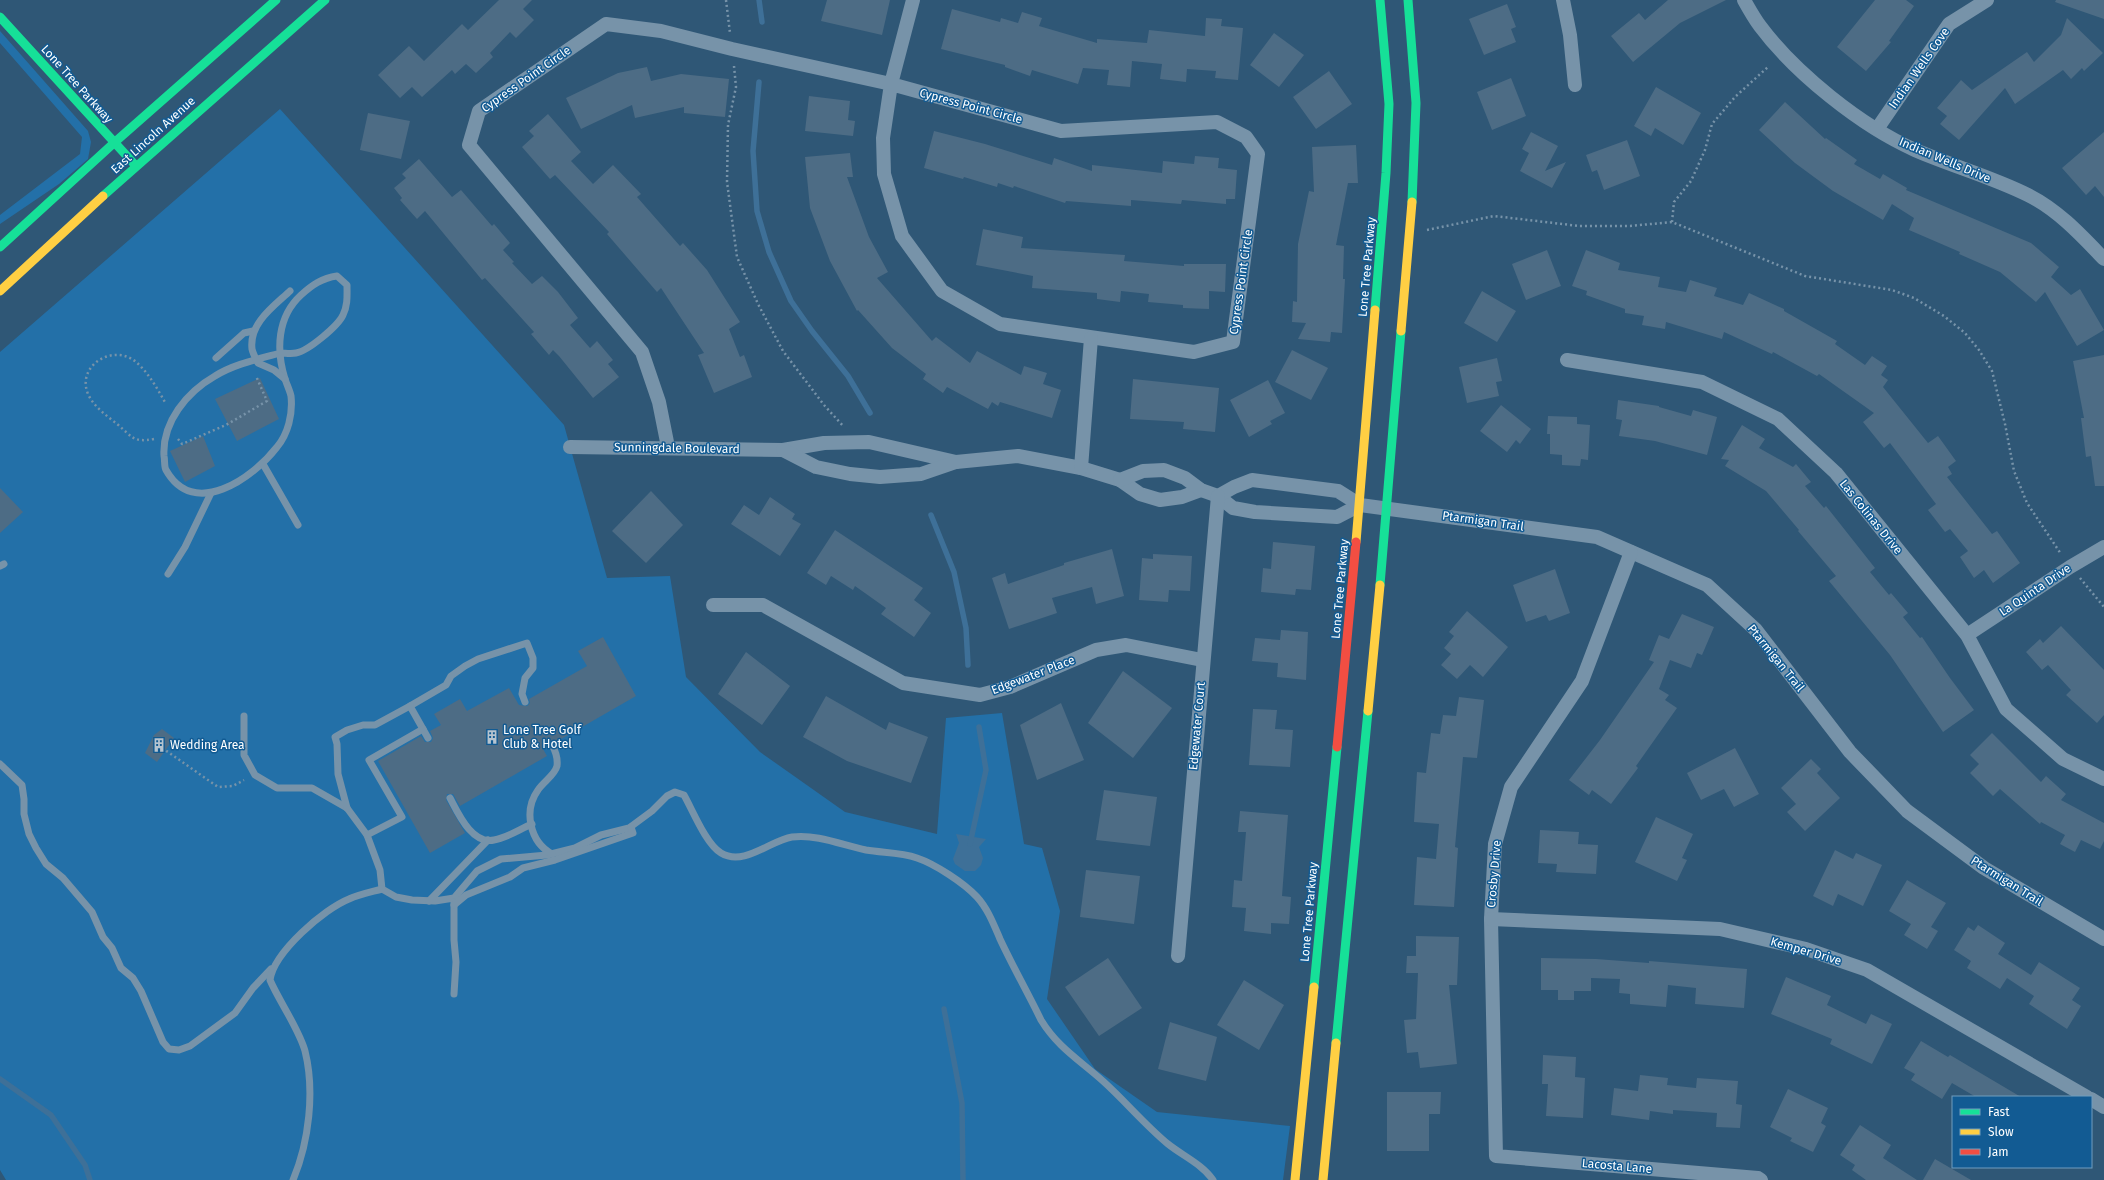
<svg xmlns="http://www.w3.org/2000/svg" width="2104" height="1180" font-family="'Fira Sans',sans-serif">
	<rect width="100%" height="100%" fill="#2f5776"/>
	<g fill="#2370a8">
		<polygon points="0,31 88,131 91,142 88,159 59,184 0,224 0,215 80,154 82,137 0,43"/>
		<polygon points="280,109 564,425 607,578 670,576 686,677 760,752 845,812 937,834 946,718 1002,713 1024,844 1042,848 1060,911 1047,999 1095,1069 1157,1112 1290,1126 1283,1180 6,1180 0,1170 0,352"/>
	</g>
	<polygon fill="#3e7098" points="956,834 986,839 979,847 983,858 981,865 975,871 965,871 955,864 953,859 959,843"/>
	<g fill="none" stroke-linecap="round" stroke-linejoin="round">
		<g stroke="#3e7098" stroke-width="5.5">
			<polyline points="759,0 762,22"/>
			<polyline points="759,82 753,151 757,211 769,252 791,301 812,331 848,376 870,413"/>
			<polyline points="931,515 954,572 966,628 968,665"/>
			<polyline points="970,844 986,770 979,727"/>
			<polyline points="944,1009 962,1103 963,1180"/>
			<polyline points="0,1079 51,1115 85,1165 90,1180"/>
		</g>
	</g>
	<g fill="#4d6c85">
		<polygon points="499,0 532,0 523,9 534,20 516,38 510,32 490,53 493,57 476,73 466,64 455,74 452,70 422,97 412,87 400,98 378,75 409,46 424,61 462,24 468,30"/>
		<polygon points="827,0 890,0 882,35 821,21"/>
		<polygon points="1668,0 1726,0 1680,23 1633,62 1611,36 1639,13 1645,20"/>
		<polygon points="1875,0 1906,0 1914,6 1889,41 1891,42 1866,71 1837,47"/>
		<polygon points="2056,0 2104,0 2104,19 2055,2"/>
		<polygon points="1507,4 1516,27 1511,29 1516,42 1484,55 1469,19"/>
		<polygon points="952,9 1000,22 1001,18 1018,23 1022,12 1042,18 1039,26 1097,43 1097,39 1147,43 1149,30 1205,36 1206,18 1222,19 1221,26 1243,28 1238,80 1215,78 1216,71 1187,69 1186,82 1160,79 1162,64 1132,61 1130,87 1107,85 1109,70 1083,68 1078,84 1032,70 1030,76 1005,67 1005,65 941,49"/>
		<polygon points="2067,18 2103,53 2084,71 2082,68 2071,79 2063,70 2015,104 2005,88 1959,140 1940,124 1947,116 1937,108 1961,80 1972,90 2027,52 2034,62 2061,35"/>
		<polygon points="1274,33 1304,55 1279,87 1250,65"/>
		<polygon points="647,67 651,81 681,74 729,79 725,117 684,113 684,107 635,118 632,105 581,129 566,98 618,73"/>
		<polygon points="1329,71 1352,104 1316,129 1293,97"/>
		<polygon points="1511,78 1526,116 1492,130 1477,92"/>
		<polygon points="1656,87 1701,113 1683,145 1655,128 1651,136 1634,126"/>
		<polygon points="809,96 850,101 848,120 855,121 853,136 805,131"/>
		<polygon points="1785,102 1825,139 1826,138 1857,160 1854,164 1880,179 1883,174 1907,188 1906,190 2031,243 2059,267 2051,277 2071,295 2080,289 2104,330 2077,346 2045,292 2036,302 2000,272 1959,254 1960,252 1909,230 1914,218 1892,204 1883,220 1833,191 1795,163 1759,130"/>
		<polygon points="368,113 410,121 401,159 360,150"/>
		<polygon points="548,114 581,152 571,161 593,184 613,165 641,194 637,197 680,246 683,243 707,270 740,322 729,329 740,357 744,355 752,377 714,393 698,355 704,353 661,288 657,292 607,234 609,232 555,175 550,179 522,147 534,136 529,131"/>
		<polygon points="934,131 985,144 1052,165 1054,158 1092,171 1092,165 1162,173 1163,161 1194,164 1195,156 1219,158 1218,168 1237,170 1235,199 1226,199 1226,204 1182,200 1181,204 1131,200 1131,206 1066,201 1065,203 1014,186 1013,188 998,183 997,187 964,177 963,179 924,168"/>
		<polygon points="1531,132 1558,146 1545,171 1566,162 1552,188 1520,171 1529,153 1522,149"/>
		<polygon points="2104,132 2104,197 2095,186 2086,195 2062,168"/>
		<polygon points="1627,140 1640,176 1604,190 1597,170 1592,172 1586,155"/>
		<polygon points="1356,145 1358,183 1348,183 1336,245 1344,246 1343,279 1345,279 1342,333 1331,332 1330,342 1298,339 1306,323 1292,322 1293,301 1297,302 1298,244 1309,191 1314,192 1312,147"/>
		<polygon points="850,153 853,177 847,177 869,237 888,272 877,278 932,341 936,337 970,363 977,351 1021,375 1024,366 1047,373 1043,384 1061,390 1052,418 1000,402 998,406 992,402 988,409 947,387 943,393 923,379 926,374 892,348 858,310 857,311 830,261 810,208 805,157"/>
		<polygon points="419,159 452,197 461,190 492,226 494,224 510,243 503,250 514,262 512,263 532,284 542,276 558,292 578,318 570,325 590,348 597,341 613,360 608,364 619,377 593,398 559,356 553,350 549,355 531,334 534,332 485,278 482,280 425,211 417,219 400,200 402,198 394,188 406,178 402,174"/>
		<polygon points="983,229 1023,237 1021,248 1125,255 1124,261 1184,266 1184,264 1226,264 1225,292 1209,291 1209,309 1183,308 1183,305 1148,302 1149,294 1121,291 1120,302 1097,299 1097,293 1032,288 1033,276 976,265"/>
		<polygon points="1547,250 1561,286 1526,300 1512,264"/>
		<polygon points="1586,250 1620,263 1618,270 1660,277 1658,287 1686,292 1690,280 1717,288 1714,296 1743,305 1749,293 1784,309 1784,311 1837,341 1835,344 1865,365 1872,356 1887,366 1881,375 1888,380 1883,387 1928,443 1938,436 1956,461 1948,467 1952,474 1947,477 1992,534 1997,531 2020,563 1993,583 1984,570 1974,578 1960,557 1968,551 1950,529 1945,532 1928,510 1936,504 1890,443 1884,448 1863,422 1874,413 1819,374 1817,376 1773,352 1772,354 1724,332 1722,339 1666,322 1665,329 1642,325 1644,316 1625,313 1625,309 1586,295 1587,291 1572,286"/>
		<polygon points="1482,291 1516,311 1497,342 1464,323"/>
		<polygon points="1292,350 1328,368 1311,400 1275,382"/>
		<polygon points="2104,355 2104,486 2095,486 2091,456 2086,457 2081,418 2084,418 2073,361"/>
		<polygon points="1497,358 1502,381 1496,382 1499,396 1467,403 1459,367"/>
		<polygon points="260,378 279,419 237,441 215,399"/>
		<polygon points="1133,379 1219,388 1215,432 1183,429 1184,422 1130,419"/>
		<polygon points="1268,380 1285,413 1270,421 1272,424 1249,437 1230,400"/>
		<polygon points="1618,400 1659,406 1659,407 1691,416 1693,410 1717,417 1707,455 1655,441 1619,436 1622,420 1616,419"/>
		<polygon points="1501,405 1531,429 1520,444 1516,440 1507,452 1480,431"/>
		<polygon points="1548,416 1577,417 1577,424 1590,425 1588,460 1581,459 1580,466 1562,465 1562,455 1550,454 1550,434 1547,434"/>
		<polygon points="1742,425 1765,439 1759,448 1793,467 1796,464 1811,482 1805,486 1824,508 1826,506 1875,568 1870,572 1889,595 1891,593 1908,613 1903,617 1920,638 1922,637 1950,678 1974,710 1943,732 1890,655 1829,581 1836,576 1798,531 1799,530 1766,491 1725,466 1729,460 1721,459"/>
		<polygon points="203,436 215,466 185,482 170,451"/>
		<polygon points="0,488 23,512 0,533"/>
		<polygon points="651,491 683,525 646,563 612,531"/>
		<polygon points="770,497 795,514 792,519 801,524 780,556 731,524 744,505 759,515"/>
		<polygon points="835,530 923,588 914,600 931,613 914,637 881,614 886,608 855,586 853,590 831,576 826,585 807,573"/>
		<polygon points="1273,542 1315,546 1311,590 1296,589 1295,595 1261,592 1263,568 1271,569"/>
		<polygon points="1112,549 1124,596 1096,604 1092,587 1052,598 1057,613 1009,629 992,578 1005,573 1008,584 1064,565 1064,563"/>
		<polygon points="1153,554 1192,556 1190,591 1169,590 1168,602 1139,600 1142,558 1153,559"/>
		<polygon points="1555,569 1570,613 1549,621 1546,615 1526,622 1513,585"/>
		<polygon points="1467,611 1508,647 1483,677 1470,665 1457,679 1441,665 1451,654 1444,648 1454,636 1449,632"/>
		<polygon points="1682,614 1714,627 1702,655 1697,653 1691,668 1670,660 1659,689 1669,695 1665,700 1677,708 1636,766 1638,768 1611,804 1592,790 1589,795 1569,780 1600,740 1654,662 1649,660 1659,635 1669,639"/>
		<polygon points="2061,626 2104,670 2104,715 2097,723 2066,695 2071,690 2048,665 2042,670 2026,652 2040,639 2043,643"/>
		<polygon points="1281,630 1308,632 1306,680 1277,677 1278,663 1252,661 1255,638 1280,640"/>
		<polygon points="603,637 636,696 556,742 549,741 547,747 543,749 547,756 460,806 453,794 447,794 446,800 465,833 430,853 378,761 421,736 425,742 431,742 433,738 430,731 441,725 434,714 460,699 467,711 509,688 519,705 527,706 530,703 529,699 587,666 578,651"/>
		<polygon points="746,652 790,686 762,725 718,694"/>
		<polygon points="1123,671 1172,708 1133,758 1088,723"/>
		<polygon points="826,696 886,730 889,722 928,737 911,783 847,761 803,737"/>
		<polygon points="1459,697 1484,700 1477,758 1463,757 1455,847 1458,848 1454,907 1414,905 1417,857 1436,859 1439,824 1414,822 1417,772 1426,773 1431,733 1440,734 1443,715 1456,716"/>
		<polygon points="1061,703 1084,760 1037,780 1020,725"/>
		<polygon points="1253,709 1277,710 1275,729 1293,730 1290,767 1249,765"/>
		<polygon points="162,729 174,738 157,762 145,753 154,735"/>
		<polygon points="1992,733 2041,782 2046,776 2066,794 2061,800 2104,823 2104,841 2100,849 2081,840 2075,852 2060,844 2065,835 2041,822 2040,824 2000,789 1993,796 1970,773 1979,764 1970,755"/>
		<polygon points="1735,748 1759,794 1734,807 1724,789 1701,800 1687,773"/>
		<polygon points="1811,759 1821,769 1817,773 1840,798 1805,831 1787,812 1796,804 1781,788"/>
		<polygon points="1104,790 1157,797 1150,846 1096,840"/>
		<polygon points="1240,811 1288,815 1282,896 1291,897 1289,924 1271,923 1271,934 1244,931 1246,908 1232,907 1234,880 1242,881 1246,832 1238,832"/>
		<polygon points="1656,817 1693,834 1682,858 1687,860 1677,881 1635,862"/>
		<polygon points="1540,830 1579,832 1578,844 1598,845 1596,874 1556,872 1557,864 1538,863"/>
		<polygon points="1835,850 1853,859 1856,853 1882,865 1863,906 1838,894 1833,906 1813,896"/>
		<polygon points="1086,870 1140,876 1134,924 1080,917"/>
		<polygon points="1907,880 1946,903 1931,927 1938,931 1927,949 1904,935 1911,924 1889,911"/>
		<polygon points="1978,925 2005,943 1998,954 2031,975 2039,962 2080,988 2072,1000 2081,1006 2067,1029 2029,1004 2034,996 2007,978 2000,989 1967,968 1971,961 1954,950 1968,927 1974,931"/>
		<polygon points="1416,936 1459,937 1457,985 1449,985 1457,1064 1420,1068 1418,1052 1407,1053 1404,1020 1416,1019 1418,973 1406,973 1407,956 1416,956"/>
		<polygon points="1108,958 1142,1008 1099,1036 1065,987"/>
		<polygon points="1541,958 1596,959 1649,963 1649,961 1747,969 1744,1008 1695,1004 1696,988 1668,985 1666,1007 1630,1004 1630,994 1619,993 1620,979 1591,978 1591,991 1574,991 1574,1000 1558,1000 1558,990 1541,990"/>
		<polygon points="1786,977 1831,996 1827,1005 1866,1024 1871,1014 1892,1024 1872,1064 1830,1044 1832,1039 1771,1014"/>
		<polygon points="1244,980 1284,1005 1259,1050 1217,1025"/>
		<polygon points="1170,1022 1217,1037 1206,1081 1158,1069"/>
		<polygon points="1921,1041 1948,1057 1950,1055 2021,1097 1976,1097 1952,1083 1942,1099 1911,1080 1915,1074 1904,1068"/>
		<polygon points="1543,1055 1576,1057 1575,1077 1585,1078 1583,1118 1546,1116 1548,1084 1542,1084"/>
		<polygon points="1640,1075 1668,1078 1667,1085 1696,1088 1697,1078 1738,1081 1736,1104 1742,1105 1740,1128 1716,1127 1717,1113 1673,1110 1673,1114 1650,1111 1649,1120 1611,1115 1614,1088 1638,1091"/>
		<polygon points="1788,1089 1828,1108 1821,1123 1826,1126 1813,1152 1790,1141 1792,1138 1770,1127"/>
		<polygon points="1387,1092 1441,1092 1440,1114 1429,1114 1429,1151 1387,1151"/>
		<polygon points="1860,1125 1891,1145 1883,1158 1917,1180 1866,1180 1852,1170 1855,1165 1840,1155"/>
		<polygon points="1935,1159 1971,1180 1923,1180"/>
	</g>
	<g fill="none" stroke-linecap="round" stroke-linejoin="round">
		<g stroke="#7793a9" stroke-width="2.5" stroke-dasharray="2 3" stroke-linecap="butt">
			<polyline points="726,0 730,33"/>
			<polyline points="734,66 736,87 728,125 727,182 737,257 758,304 783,351 824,405 844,427"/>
			<polyline points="1672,222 1674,202 1691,181 1705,150 1712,124 1735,97 1769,66"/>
			<polyline points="1427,230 1494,216 1579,226 1630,226 1672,222 1805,276 1892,290 1914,298 1944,316 1965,333 1979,350 1992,371 2005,424 2014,471 2027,503 2061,554"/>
			<path d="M154,439C132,443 132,436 117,424C106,415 94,407 88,394C76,365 114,343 136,362C149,373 158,390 166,404"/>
			<polyline points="178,439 182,444 226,425 267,401 256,376"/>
			<polyline points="2080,578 2104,607"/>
			<polyline points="158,745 218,787 233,786 244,780"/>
		</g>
		<g stroke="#7793a9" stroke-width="7">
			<path d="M280,353C259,359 234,364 215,376C187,392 162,422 164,456C165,460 164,467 166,470C194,520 253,478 277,447C288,434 293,414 291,396C290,391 287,385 285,379C276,350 277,317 301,295C312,285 322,278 337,276L347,285C347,295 348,305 343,315C338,326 308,351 296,353C291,354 285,353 280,353"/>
			<polyline points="216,358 244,333 253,331"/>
			<path d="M285,379L274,370L258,363C256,359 253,354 252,349C249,323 274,306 290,291"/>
			<polyline points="263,464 298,525"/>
			<polyline points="0,566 4,564"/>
			<polyline points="168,574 185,547 211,493"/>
			<polyline points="410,706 446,685 451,676 465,666 478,659 527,643 533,658 533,668 525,678 522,694 525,702"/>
			<path d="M244,716V755L255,775L277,788H312L347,808L367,835L380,870L382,889L396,897L412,900L435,901L454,898L477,871L501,859L547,855L575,848L601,835L629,828L652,811L667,796L675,792L684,795C693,811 706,844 721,853C744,867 771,840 792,837C818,834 842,845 866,850C883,853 900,852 917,858C935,864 964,883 977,897C988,909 994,925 1000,939C1013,967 1028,993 1041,1020C1058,1048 1081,1061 1104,1082C1126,1102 1145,1125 1168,1144C1183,1156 1202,1164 1213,1180"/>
			<polyline points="0,764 22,785 24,799 24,814 29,834 36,848 46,864 63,878 92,912 103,937 112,948 121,968 133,978 141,991 163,1042 169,1049 179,1050 190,1046 235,1013 253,988 271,969"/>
			<path d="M450,798C458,813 472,845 494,840C507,838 520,829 532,824"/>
			<polyline points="347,808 338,774 337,744 335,737 347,730 363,725 375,725 410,706 428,738"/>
			<polyline points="367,835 402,817 369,760 423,729"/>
			<path d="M552,854C530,842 523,811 538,790C543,782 555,775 557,766C558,758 556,752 552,745"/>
			<polyline points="429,901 488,840"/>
			<polyline points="454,902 454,940 456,962 454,994"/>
			<polyline points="454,905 466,895 510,877 523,868 555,860 633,833 631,827"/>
			<path d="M293,1180C309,1142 315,1091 305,1051C299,1029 279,1001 270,980C274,952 324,909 349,899C360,894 371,892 382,889"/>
		</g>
		<g stroke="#7793a9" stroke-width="14">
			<polyline points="1563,0 1570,35 1575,85"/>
			<path d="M1744,0C1749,9 1754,18 1760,26C1795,73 1861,126 1915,150C1952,166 1992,177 2028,195C2058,210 2081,235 2104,259"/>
			<polyline points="1877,129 1949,24 1987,0"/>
			<polyline points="1567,360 1702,382 1778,419 1836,473 1967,635 2006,709 2063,759 2104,779"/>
			<polyline points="570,447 783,450 824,443 869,442 956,462"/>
			<polyline points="668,447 659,402 642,352 469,145 479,111 606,24 661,31 732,49 891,84 1061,131 1217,122 1246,137 1258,154 1233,342 1194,352 1000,324 942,291 902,236 884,174 883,138 891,84 913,0"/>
			<polyline points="783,450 816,467 850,474 880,477 921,474 956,462 1018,456 1081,468 1120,480 1140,494 1160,500 1182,497 1201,490"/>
			<polyline points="1081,468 1091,338"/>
			<polyline points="1120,480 1143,471 1164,470 1185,478 1201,490 1218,496 1233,508 1255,512 1337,517 1360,505"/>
			<polyline points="1218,496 1234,487 1252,480 1338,491 1360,505 1597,537 1707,585 1756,630 1850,752 1907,811 1984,868 2104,939"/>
			<polyline points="1631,552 1582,681 1511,787 1495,844 1491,919 1496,1156 1758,1178 1761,1180"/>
			<polyline points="713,605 763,605 903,683 980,695 1010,687 1096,650 1126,645 1202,660"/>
			<polyline points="1967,635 2070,567 2104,547"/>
			<polyline points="1491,919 1720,929 1806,949 1867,970 2087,1097"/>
			<polyline points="1178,956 1218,496"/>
			<polyline points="2091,1099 2104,1107"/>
		</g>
		<g stroke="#16e098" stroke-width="9">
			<polyline points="1408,0 1416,103 1412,202"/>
			<polyline points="0,17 136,166"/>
			<polyline points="103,196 325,0"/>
			<polyline points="0,247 115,142 276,0"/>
			<polyline points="1375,310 1386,173 1389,104 1380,0"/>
			<polyline points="1380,585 1401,331"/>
			<polyline points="1314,987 1337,747"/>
			<polyline points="1336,1043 1368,711"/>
		</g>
		<g stroke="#ffcf43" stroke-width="9">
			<polyline points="0,291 103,196"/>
			<polyline points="1401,331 1412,202"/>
			<polyline points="1356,542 1375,310"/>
			<polyline points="1368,711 1380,585"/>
			<polyline points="1295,1180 1314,987"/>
			<polyline points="1323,1180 1336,1043"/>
		</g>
		<polyline stroke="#f24e42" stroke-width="9" points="1337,747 1356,542"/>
	</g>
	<defs>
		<symbol id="building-bare" viewBox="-9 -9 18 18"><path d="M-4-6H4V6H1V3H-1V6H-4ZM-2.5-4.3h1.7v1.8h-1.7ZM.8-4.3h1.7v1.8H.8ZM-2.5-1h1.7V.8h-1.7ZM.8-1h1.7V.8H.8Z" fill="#b6c4cf" stroke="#125b93" stroke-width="2.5" paint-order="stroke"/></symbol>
	</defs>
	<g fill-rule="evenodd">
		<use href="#building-bare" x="482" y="727" width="20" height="20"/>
		<use href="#building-bare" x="149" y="735" width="20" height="20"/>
	</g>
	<g text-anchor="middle" stroke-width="3" stroke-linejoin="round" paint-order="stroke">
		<g font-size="12" fill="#fff" stroke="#125b93">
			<text transform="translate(1919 68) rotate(-55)" y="4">Indian Wells Cove</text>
			<text transform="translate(526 79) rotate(-35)" y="4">Cypress Point Circle</text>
			<text transform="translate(77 84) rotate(48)" y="4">Lone Tree Parkway</text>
			<text transform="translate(971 106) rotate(15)" y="4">Cypress Point Circle</text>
			<text transform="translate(153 135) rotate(-42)" y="4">East Lincoln Avenue</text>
			<text transform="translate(1945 160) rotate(23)" y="4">Indian Wells Drive</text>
			<text transform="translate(1367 267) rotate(-85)" y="4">Lone Tree Parkway</text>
			<text transform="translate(1241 282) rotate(-82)" y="4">Cypress Point Circle</text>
			<text transform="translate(677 448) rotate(1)" y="4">Sunningdale Boulevard</text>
			<text transform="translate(1871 517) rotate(51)" y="4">Las Colinas Drive</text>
			<text transform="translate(1483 521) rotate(8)" y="4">Ptarmigan Trail</text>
			<text transform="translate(1340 589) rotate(-85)" y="4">Lone Tree Parkway</text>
			<text transform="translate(2035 590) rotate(-34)" y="4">La Quinta Drive</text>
			<text transform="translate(1776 658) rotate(51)" y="4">Ptarmigan Trail</text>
			<text transform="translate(1033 675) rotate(-21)" y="4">Edgewater Place</text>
			<text transform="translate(1197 726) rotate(-85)" y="4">Edgewater Court</text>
			<text transform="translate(1494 874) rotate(-85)" y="4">Crosby Drive</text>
			<text transform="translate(2007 881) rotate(32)" y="4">Ptarmigan Trail</text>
			<text transform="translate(1309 912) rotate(-85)" y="4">Lone Tree Parkway</text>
			<text transform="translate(1806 951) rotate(16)" y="4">Kemper Drive</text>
			<text transform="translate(1617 1166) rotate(5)" y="4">Lacosta Lane</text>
		</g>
		<g font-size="12" fill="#fff" stroke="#125b93" text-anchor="start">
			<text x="503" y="734">Lone Tree Golf<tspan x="503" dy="14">Club &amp; Hotel</tspan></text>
			<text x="170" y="749">Wedding Area</text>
		</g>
	</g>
	<rect x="1952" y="1096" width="140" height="72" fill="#125b93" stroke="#719dbe"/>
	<rect x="1960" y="1109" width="20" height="6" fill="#16e098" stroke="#719dbe"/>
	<text x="1988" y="1116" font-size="12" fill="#ffffff">Fast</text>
	<rect x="1960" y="1129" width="20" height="6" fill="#ffcf43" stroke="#719dbe"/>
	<text x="1988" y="1136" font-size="12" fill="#ffffff">Slow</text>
	<rect x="1960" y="1149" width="20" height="6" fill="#f24e42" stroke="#719dbe"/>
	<text x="1988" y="1156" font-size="12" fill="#ffffff">Jam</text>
</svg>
